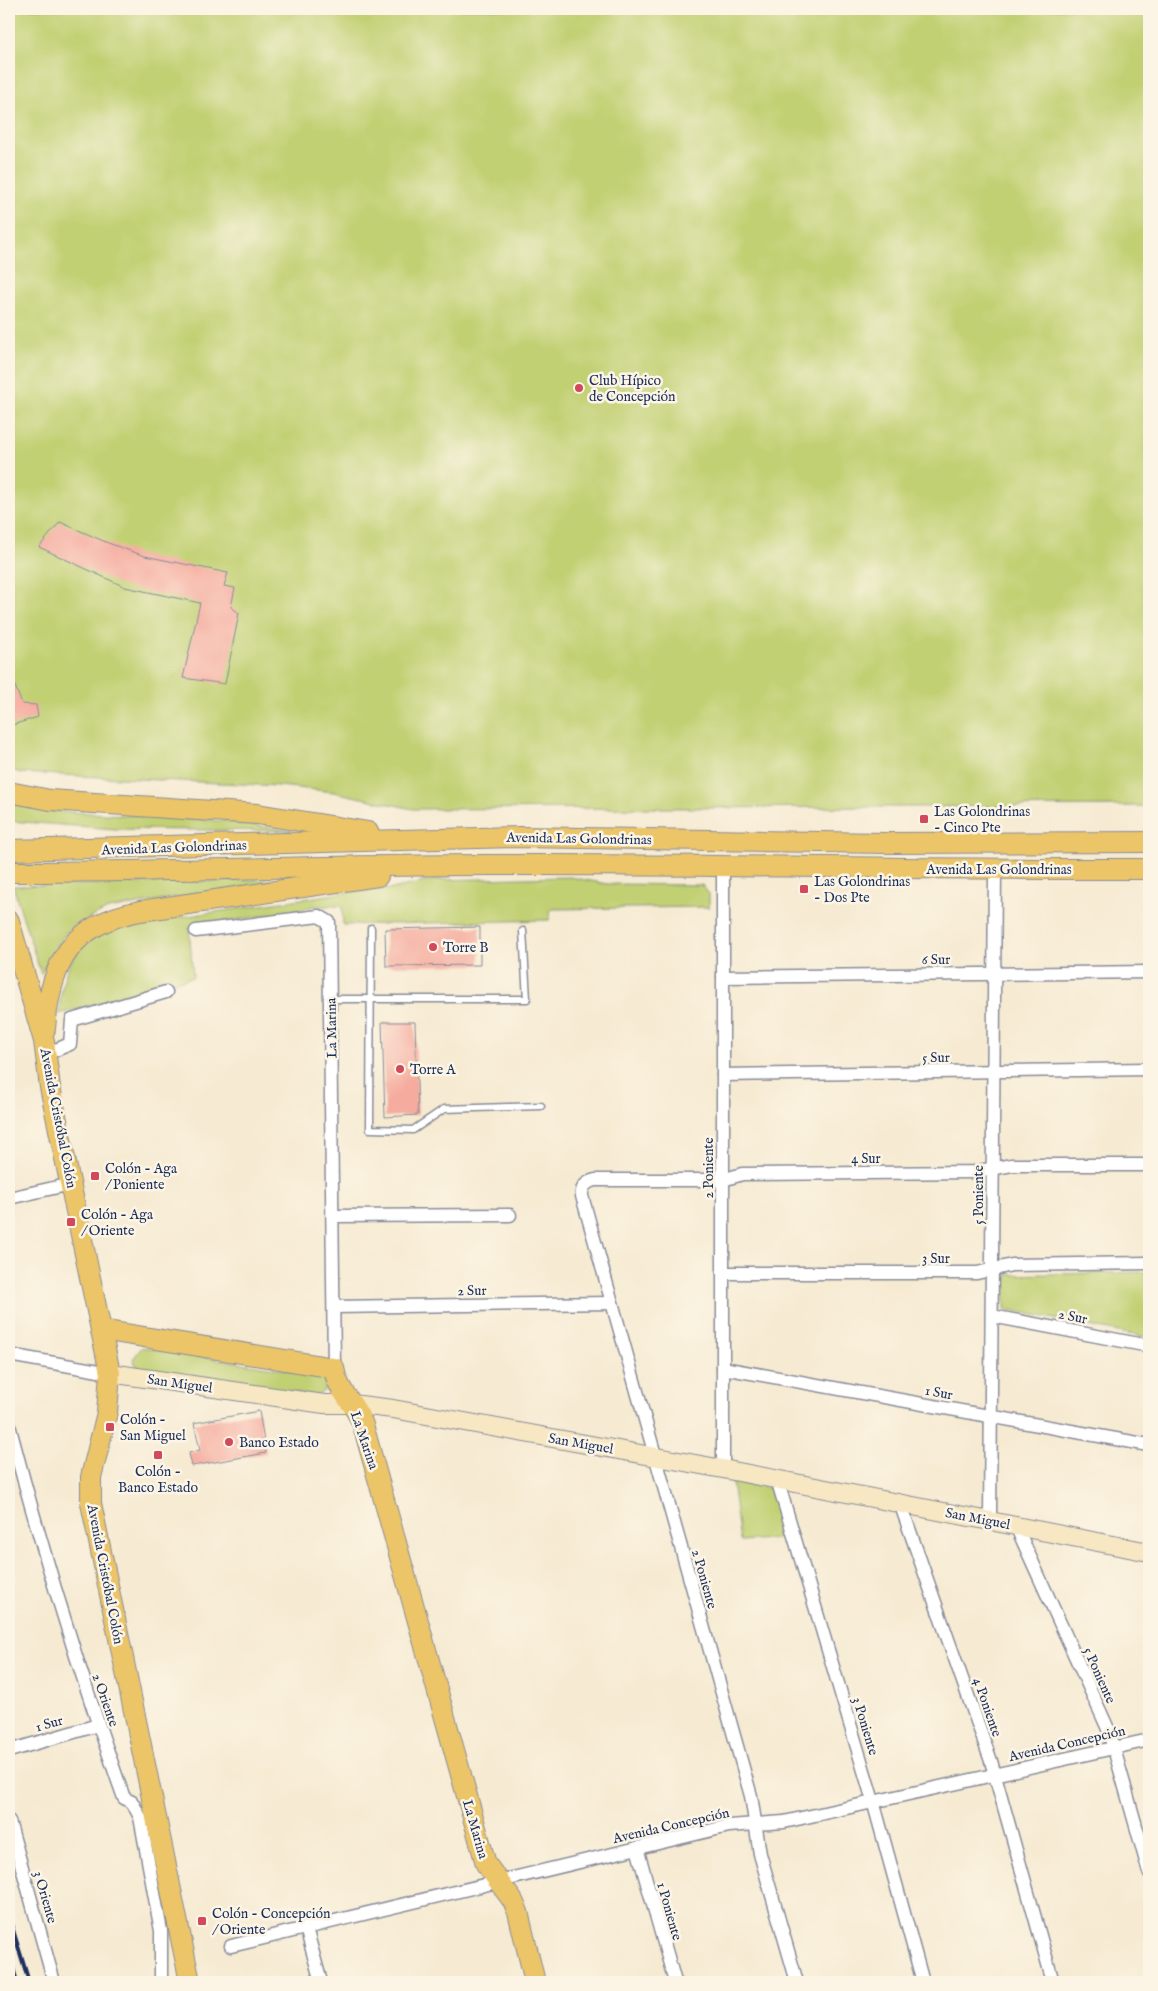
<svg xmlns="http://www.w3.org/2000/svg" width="1158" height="1991" font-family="'IM FELL English',serif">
	<rect width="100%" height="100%" fill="#fcf5e5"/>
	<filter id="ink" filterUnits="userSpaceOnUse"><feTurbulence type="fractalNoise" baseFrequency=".02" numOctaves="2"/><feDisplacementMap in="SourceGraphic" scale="10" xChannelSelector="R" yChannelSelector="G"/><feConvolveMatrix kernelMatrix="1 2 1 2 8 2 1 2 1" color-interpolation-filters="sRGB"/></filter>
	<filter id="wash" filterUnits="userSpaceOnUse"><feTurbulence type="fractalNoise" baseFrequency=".0096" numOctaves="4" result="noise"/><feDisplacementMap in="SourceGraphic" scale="20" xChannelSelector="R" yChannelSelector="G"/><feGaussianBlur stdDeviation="1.12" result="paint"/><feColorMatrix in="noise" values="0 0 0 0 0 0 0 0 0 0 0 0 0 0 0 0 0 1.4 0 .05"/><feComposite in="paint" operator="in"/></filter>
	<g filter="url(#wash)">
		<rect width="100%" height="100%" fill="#f6ead2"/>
		<g fill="#c1d072" stroke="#6e8068">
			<polygon points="9,9 1149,9 1149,806 413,809 334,792 280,786 20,773 9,768"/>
			<polygon points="9,803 54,811 225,821 292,831 116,829 9,821"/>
			<path d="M570,877L607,884L702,885L709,894V907L551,909L549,920L343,925L342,906H313L301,910L189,927L193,977L59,1014C62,966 74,941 122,926L348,892L392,889L434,880Z"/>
			<polygon points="293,879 108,909 71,927 56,946 41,974 13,886"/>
			<polygon points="1149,1272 1149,1338 1005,1309 1005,1275"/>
			<polygon points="142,1347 318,1375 324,1379 325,1390 319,1394 310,1395 137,1367 133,1359"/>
			<polygon points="732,1482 770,1488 777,1497 787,1538 740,1541"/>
		</g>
		<g id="blocks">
			<g fill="#f5ab9e">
				<polygon points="60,522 108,543 145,556 228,573 224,586 235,588 231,607 239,613 225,684 183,678 200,603 125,587 39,547"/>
				<polygon points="9,671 22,704 36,705 38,717 9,726"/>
				<polygon points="480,927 480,965 386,966 385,929"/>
				<polygon points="382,1022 415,1022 418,1115 385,1117"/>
				<polygon points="259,1411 266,1453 192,1466 189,1453 200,1450 194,1423"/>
			</g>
		</g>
	</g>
	<g filter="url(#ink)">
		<use href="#blocks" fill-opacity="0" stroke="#888c98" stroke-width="1"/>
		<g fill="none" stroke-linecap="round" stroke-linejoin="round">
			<defs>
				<g id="lane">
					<polyline points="371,928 370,1129 413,1130 444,1109 541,1106"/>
					<polyline points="331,999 527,999 523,931"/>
				</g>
				<g id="street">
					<polyline points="723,867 723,1469"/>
					<polyline points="196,931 319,916 329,922 334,1368"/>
					<polyline points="723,977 1149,972"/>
					<polyline points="46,1054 70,1044 72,1020 166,992"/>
					<polyline points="723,1075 1149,1069"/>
					<polyline points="9,1198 71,1184"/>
					<polyline points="334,1216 510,1215"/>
					<polyline points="723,1273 977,1273 1012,1265 1149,1263"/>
					<polyline points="334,1307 611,1303"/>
					<polyline points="992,1316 1149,1346"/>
					<polyline points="9,1355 110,1373"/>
					<polyline points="723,1368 1149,1445"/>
					<path d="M9,1425C42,1551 80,1675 124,1798L132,1802L140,1817L161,1931V1982"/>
					<polyline points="777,1479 873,1801 923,1982"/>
					<polyline points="900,1503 991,1761 1053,1982"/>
					<polyline points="990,1521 995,870"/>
					<polyline points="1016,1526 1109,1731 1149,1872"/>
					<polyline points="9,1751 98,1725"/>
					<polyline points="9,1821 54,1982"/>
					<polyline points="637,1848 675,1982"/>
					<polyline points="306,1928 321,1982"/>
					<polyline points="231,1946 729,1826 784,1822 1149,1740"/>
					<path d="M797,1982L760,1854L751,1796L582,1196C581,1187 586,1182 595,1180H723L742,1174L974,1172L1012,1165H1149"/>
				</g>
				<polyline id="secondary" points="110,1373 324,1404 352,1404 393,1409 723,1469 1149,1552"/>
				<g id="primary">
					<polyline points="9,792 50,800 257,814 368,832"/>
					<polyline points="9,850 519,837 885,843 1149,842"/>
					<path d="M9,872C169,872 330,865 490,865C710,864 929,870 1149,869"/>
					<polyline points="9,921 44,1041 50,1087 110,1373 107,1413 91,1477 91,1503 190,1982"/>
					<path d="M45,1029C50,963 71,924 140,911L378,876"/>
					<path d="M101,1330L334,1368C337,1391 356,1404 363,1425L486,1864L513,1901L518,1912L535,1982"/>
				</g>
			</defs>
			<use href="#lane" stroke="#888c98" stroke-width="9"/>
			<use href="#street" stroke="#888c98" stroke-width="15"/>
			<use href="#secondary" stroke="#888c98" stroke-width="20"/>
			<use href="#primary" stroke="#888c98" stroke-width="22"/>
			<use href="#lane" stroke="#fff" stroke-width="6"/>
			<use href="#street" stroke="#fff" stroke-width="12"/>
			<use href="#secondary" stroke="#f7e8c3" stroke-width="18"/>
			<use href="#primary" stroke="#ecc569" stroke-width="20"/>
			<g stroke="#1b2f5e" stroke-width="4">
				<polyline points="9,1917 29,1982"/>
				<polyline points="9,1954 17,1982"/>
			</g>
		</g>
	</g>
	<g fill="#d1495b" stroke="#fcf5e5" stroke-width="2">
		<circle cx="579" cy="388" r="5"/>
		<rect x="919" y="814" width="10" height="10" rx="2.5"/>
		<rect x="799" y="884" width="10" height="10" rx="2.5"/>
		<circle cx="433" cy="947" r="5"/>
		<circle cx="400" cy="1069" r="5"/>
		<rect x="90" y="1171" width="10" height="10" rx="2.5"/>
		<rect x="66" y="1217" width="10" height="10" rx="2.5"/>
		<rect x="105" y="1422" width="10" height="10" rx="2.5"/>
		<circle cx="229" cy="1442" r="5"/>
		<rect x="153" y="1450" width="10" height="10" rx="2.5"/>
		<rect x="197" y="1916" width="10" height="10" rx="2.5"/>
	</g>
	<g text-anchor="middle" stroke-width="5" stroke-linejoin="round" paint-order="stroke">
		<g font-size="14" fill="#1b2f5e" stroke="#fcf5e5" text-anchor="start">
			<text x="589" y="385">Club Hípico<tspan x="589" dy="16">de Concepción</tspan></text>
			<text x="934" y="816">Las Golondrinas<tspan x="934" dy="16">- Cinco Pte</tspan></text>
			<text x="814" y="886">Las Golondrinas<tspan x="814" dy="16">- Dos Pte</tspan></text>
			<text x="443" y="952">Torre B</text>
			<text x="410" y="1074">Torre A</text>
			<text x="105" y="1173">Colón - Aga<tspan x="105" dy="16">/ Poniente</tspan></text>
			<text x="81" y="1219">Colón - Aga<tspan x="81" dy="16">/ Oriente</tspan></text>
			<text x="120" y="1424">Colón -<tspan x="120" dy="16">San Miguel</tspan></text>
			<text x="239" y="1447">Banco Estado</text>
			<text x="158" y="1476" text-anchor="middle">Colón -<tspan x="158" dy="16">Banco Estado</tspan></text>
			<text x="212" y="1918">Colón - Concepción<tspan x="212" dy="16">/ Oriente</tspan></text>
		</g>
		<g font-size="14" fill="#1b2f5e" stroke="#fcf5e5">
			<text transform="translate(579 838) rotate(1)" y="5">Avenida Las Golondrinas</text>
			<text transform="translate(174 847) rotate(-2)" y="5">Avenida Las Golondrinas</text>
			<text x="999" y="874">Avenida Las Golondrinas</text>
			<text transform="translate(936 959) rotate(-1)" y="5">6 Sur</text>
			<text transform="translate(331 1028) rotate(-91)" y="5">La Marina</text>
			<text transform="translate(936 1057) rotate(-1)" y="5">5 Sur</text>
			<text transform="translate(59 1118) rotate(79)" y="5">Avenida Cristóbal Colón</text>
			<text x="866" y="1163">4 Sur</text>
			<text transform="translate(708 1168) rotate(-90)" y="5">2 Poniente</text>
			<text transform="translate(978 1195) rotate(-90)" y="5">5 Poniente</text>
			<text x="936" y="1263">3 Sur</text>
			<text transform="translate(472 1290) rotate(-1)" y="5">2 Sur</text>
			<text transform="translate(1073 1316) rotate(11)" y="5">2 Sur</text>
			<text transform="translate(180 1383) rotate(8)" y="5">San Miguel</text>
			<text transform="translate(939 1392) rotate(10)" y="5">1 Sur</text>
			<text transform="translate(365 1440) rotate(71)" y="5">La Marina</text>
			<text transform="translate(581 1443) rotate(10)" y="5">San Miguel</text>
			<text transform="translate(978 1518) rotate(11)" y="5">San Miguel</text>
			<text transform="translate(106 1574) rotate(79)" y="5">Avenida Cristóbal Colón</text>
			<text transform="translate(705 1579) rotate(74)" y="5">2 Poniente</text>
			<text transform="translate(1100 1675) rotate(66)" y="5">5 Poniente</text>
			<text transform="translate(106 1700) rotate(71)" y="5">2 Oriente</text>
			<text transform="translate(988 1707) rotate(71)" y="5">4 Poniente</text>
			<text transform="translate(49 1723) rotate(-16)" y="5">1 Sur</text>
			<text transform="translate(866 1726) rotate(73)" y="5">3 Poniente</text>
			<text transform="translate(1067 1743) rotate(-13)" y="5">Avenida Concepción</text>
			<text transform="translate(671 1825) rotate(-13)" y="5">Avenida Concepción</text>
			<text transform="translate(476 1829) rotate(74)" y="5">La Marina</text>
			<text transform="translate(46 1897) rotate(74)" y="5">3 Oriente</text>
			<text transform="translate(670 1911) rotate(74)" y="5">1 Poniente</text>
		</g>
	</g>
	<rect width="1158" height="1991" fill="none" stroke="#fcf5e5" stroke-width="30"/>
</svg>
